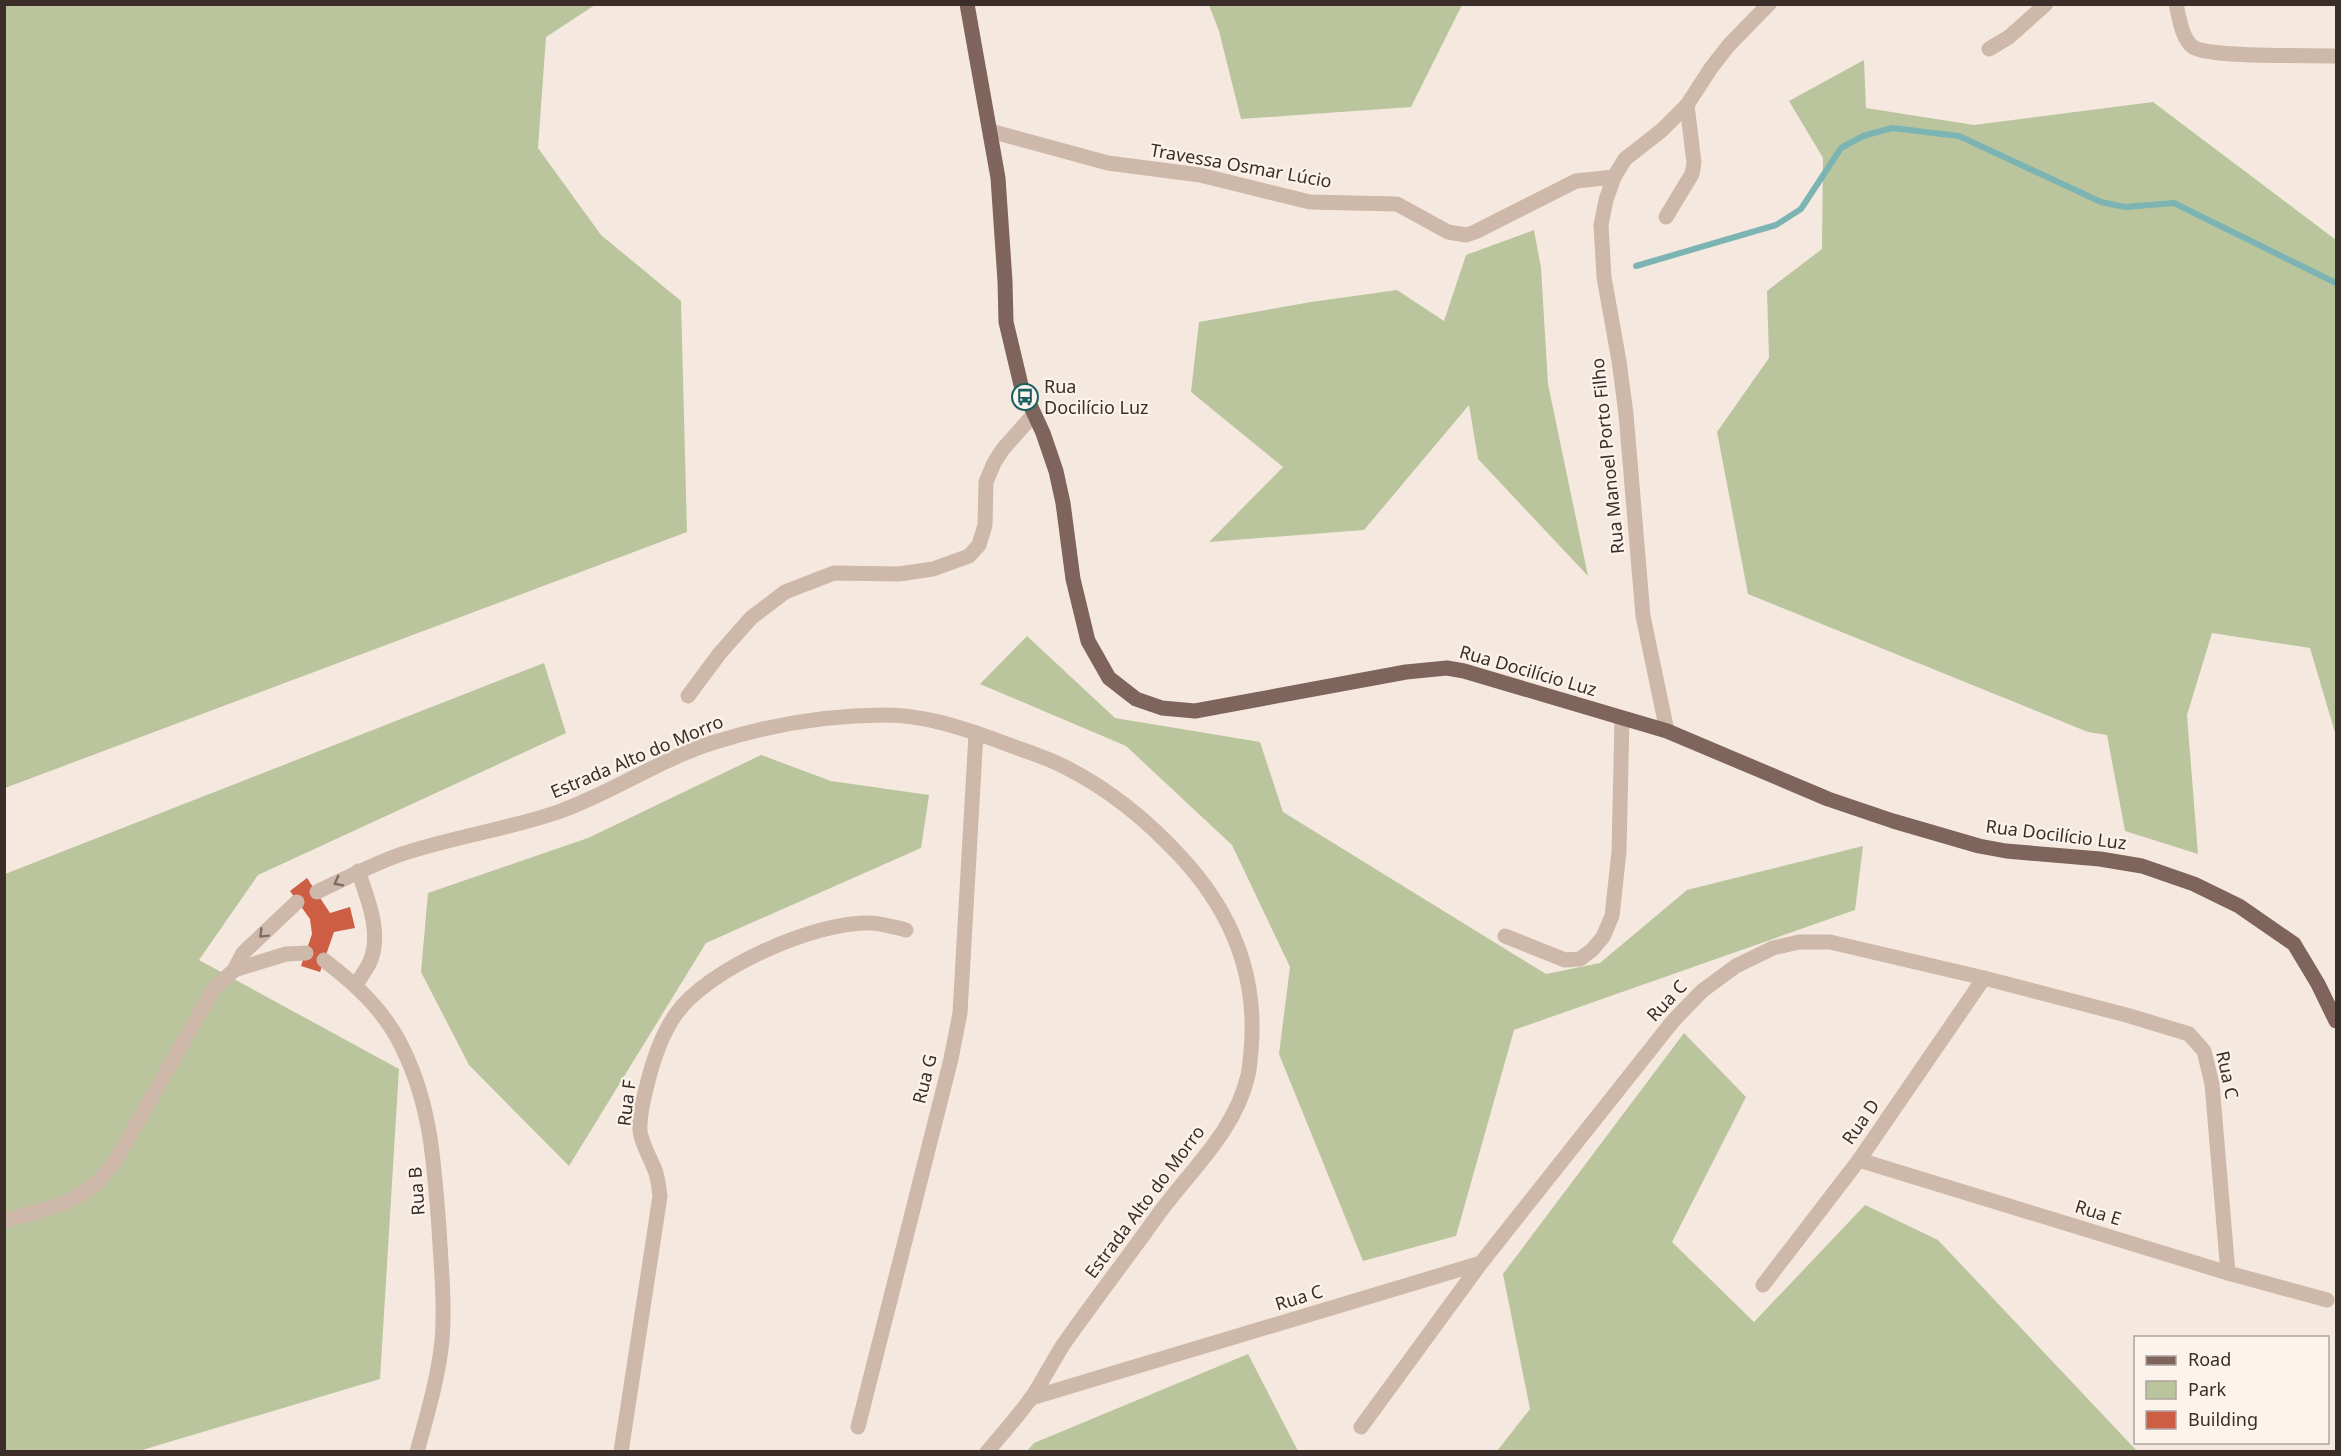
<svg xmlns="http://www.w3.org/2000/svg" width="2341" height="1456" font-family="'Noto Sans',sans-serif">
	<rect width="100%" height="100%" fill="#f5e9df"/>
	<g fill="#bac59d">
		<polygon points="5,4 595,5 546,37 538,148 601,235 681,301 687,532 5,788"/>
		<polygon points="1209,5 1209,4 1462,5 1411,107 1241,119 1219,31"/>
		<polygon points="1864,60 1866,108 1974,125 2153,102 2336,240 2336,736 2310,648 2212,633 2187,715 2198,854 2125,831 2107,735 2088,732 1748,594 1717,432 1769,358 1767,291 1822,249 1823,158 1789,101"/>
		<polygon points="1534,230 1541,268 1548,384 1588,576 1478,459 1469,405 1364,530 1209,542 1283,467 1191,392 1199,322 1311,302 1397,290 1444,321 1466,255"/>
		<polygon points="1027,636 1115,718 1260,742 1283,812 1546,974 1600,963 1687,890 1863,846 1855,910 1514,1030 1456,1236 1363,1261 1279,1054 1290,967 1232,845 1126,746 980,684"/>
		<polygon points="544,663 566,733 258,875 199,960 399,1069 380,1379 139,1451 5,1452 5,874"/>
		<polygon points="761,755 831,781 929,795 921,848 706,943 569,1166 469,1065 421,972 428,893 588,838"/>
		<polygon points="1684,1033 1746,1097 1672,1242 1754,1322 1865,1205 1938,1240 2137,1451 1497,1451 1530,1409 1503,1274"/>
		<polygon points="1248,1354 1298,1451 1027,1451 1034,1443"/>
	</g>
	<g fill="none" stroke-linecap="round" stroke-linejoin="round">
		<polyline stroke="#7bb4b3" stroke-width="6" points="1636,266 1776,225 1801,209 1841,148 1863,136 1892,128 1959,136 2101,202 2125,207 2174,203 2336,283"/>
	</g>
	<polygon fill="#ce5e43" points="307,878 330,913 350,907 355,928 334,932 320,972 301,966 312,934 310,919 290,891"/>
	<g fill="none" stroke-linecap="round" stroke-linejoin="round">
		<g stroke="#ceb8a9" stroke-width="15">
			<path d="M2176,4C2179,17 2182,39 2193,47C2209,58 2311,55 2336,56"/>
			<polyline points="1989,49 2009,37 2046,4"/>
			<polyline points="990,131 1108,163 1200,175 1310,202 1397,204 1448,232 1466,235 1475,232 1576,181 1614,177"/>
			<polyline points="1666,217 1692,174 1694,163 1687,105"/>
			<polyline points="688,696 720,653 751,618 785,592 834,573 899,574 933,569 969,556 979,545 985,525 986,482 994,463 1003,449 1034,414"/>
			<polyline points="1667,731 1643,616 1626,414 1619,361 1604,277 1601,225 1606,200 1614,177 1625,159 1662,130 1687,105 1711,68 1729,45 1769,4"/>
			<path d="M317,892C344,879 371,865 399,855C451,837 506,830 558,812C612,793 660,759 715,742C769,725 828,715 885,715C923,715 960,727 996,740C1019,749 1044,756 1065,767C1109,789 1148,821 1181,857C1232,912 1258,975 1251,1051C1250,1059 1250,1068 1248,1075C1235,1133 1188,1172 1155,1219C1125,1261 1093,1302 1063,1345C1053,1361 1044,1378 1034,1394C1020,1414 1003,1433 987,1452"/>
			<polyline points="1505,936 1565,960 1580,959 1592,950 1603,937 1612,916 1619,852 1622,718"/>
			<path d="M324,960C355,984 382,1008 400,1043C431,1102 434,1163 439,1228C441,1265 445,1303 442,1341C438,1379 427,1415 417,1452"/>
			<polyline points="234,970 286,954 306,953"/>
			<path d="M356,985C360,978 365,971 369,964C383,935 368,900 358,871"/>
			<polyline points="1859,1160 2228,1273 2327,1300"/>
			<path d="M4,1221C49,1208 86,1203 114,1163L213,990L234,970L243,953L297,902"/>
			<polyline points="1763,1285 1859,1160 1984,978"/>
			<polyline points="1031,1398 1481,1263 1673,1021 1702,991 1736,966 1773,948 1799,942 1830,942 1984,978 2130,1016 2189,1034 2204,1051 2212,1084 2228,1273"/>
			<polyline points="858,1427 951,1059 960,1013 976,733"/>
			<polyline points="1361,1427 1481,1263"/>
			<path d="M621,1452L660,1196C659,1188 658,1180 656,1173C651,1159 642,1145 640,1131C639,1115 644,1096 648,1081C654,1057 662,1034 676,1014C707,969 816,921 870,923C881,923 894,927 906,930"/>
		</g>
		<polyline stroke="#7e645a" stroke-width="15" points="967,4 998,178 1005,281 1006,322 1021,385 1043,433 1056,471 1063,503 1073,579 1088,641 1109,678 1136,699 1162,708 1195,711 1406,672 1447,668 1464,671 1667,731 1828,799 1893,821 1979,846 2006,851 2100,859 2142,866 2194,884 2239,906 2294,944 2318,984 2336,1021"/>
	</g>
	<defs><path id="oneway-chevron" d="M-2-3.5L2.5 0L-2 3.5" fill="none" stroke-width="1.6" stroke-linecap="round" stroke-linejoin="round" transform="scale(1.5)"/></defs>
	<g stroke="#7d6c63">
		<use href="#oneway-chevron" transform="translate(338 882) rotate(153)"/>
		<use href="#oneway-chevron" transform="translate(263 934) rotate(135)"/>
	</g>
	<defs>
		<symbol id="bus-ring" viewBox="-11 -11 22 22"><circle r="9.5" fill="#fbf3ec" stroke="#1b5f60" stroke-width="1.5"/><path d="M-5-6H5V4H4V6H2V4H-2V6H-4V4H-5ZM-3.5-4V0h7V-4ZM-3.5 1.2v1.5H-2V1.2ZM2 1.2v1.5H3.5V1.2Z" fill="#1b5f60"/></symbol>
	</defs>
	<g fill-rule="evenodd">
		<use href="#bus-ring" x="1010" y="382" width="30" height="30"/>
	</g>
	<g text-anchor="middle" stroke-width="4.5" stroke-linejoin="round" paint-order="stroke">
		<g font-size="18" fill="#3b2e29" stroke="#fbf3ec">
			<text transform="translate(1241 166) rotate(10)" y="6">Travessa Osmar Lúcio</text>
			<text transform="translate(1608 456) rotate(-96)" y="6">Rua Manoel Porto Filho</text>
			<text transform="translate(1528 671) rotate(16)" y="6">Rua Docilício Luz</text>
			<text transform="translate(637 757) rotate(-23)" y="6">Estrada Alto do Morro</text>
			<text transform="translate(2056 835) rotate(7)" y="6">Rua Docilício Luz</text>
			<text transform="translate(1667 1001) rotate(-47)" y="6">Rua C</text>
			<text transform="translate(2227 1075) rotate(78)" y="6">Rua C</text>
			<text transform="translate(925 1079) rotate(-76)" y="6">Rua G</text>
			<text transform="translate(627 1103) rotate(-83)" y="6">Rua F</text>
			<text transform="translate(1861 1122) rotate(-55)" y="6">Rua D</text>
			<text transform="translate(417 1191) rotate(-94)" y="6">Rua B</text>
			<text transform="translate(1145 1202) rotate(-53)" y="6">Estrada Alto do Morro</text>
			<text transform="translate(2098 1213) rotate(17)" y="6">Rua E</text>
			<text transform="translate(1299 1298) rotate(-17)" y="6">Rua C</text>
		</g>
		<g font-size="18" fill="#3b2e29" stroke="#fbf3ec" text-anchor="start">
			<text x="1044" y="393">Rua<tspan x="1044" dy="21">Docilício Luz</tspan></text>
		</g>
	</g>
	<rect width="2341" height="1456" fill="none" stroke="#3b2e29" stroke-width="12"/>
	<rect x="2134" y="1336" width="195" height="108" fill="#fbf3ec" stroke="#aea49e" stroke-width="1.5"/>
	<rect x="2146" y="1356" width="30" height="9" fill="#7e645a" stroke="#aea49e" stroke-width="1.5"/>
	<text x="2188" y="1366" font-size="18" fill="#3b2e29">Road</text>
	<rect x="2146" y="1381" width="30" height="18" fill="#bac59d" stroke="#aea49e" stroke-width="1.5"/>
	<text x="2188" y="1396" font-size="18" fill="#3b2e29">Park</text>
	<rect x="2146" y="1411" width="30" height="18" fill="#ce5e43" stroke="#aea49e" stroke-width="1.5"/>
	<text x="2188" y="1426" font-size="18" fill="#3b2e29">Building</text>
</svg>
